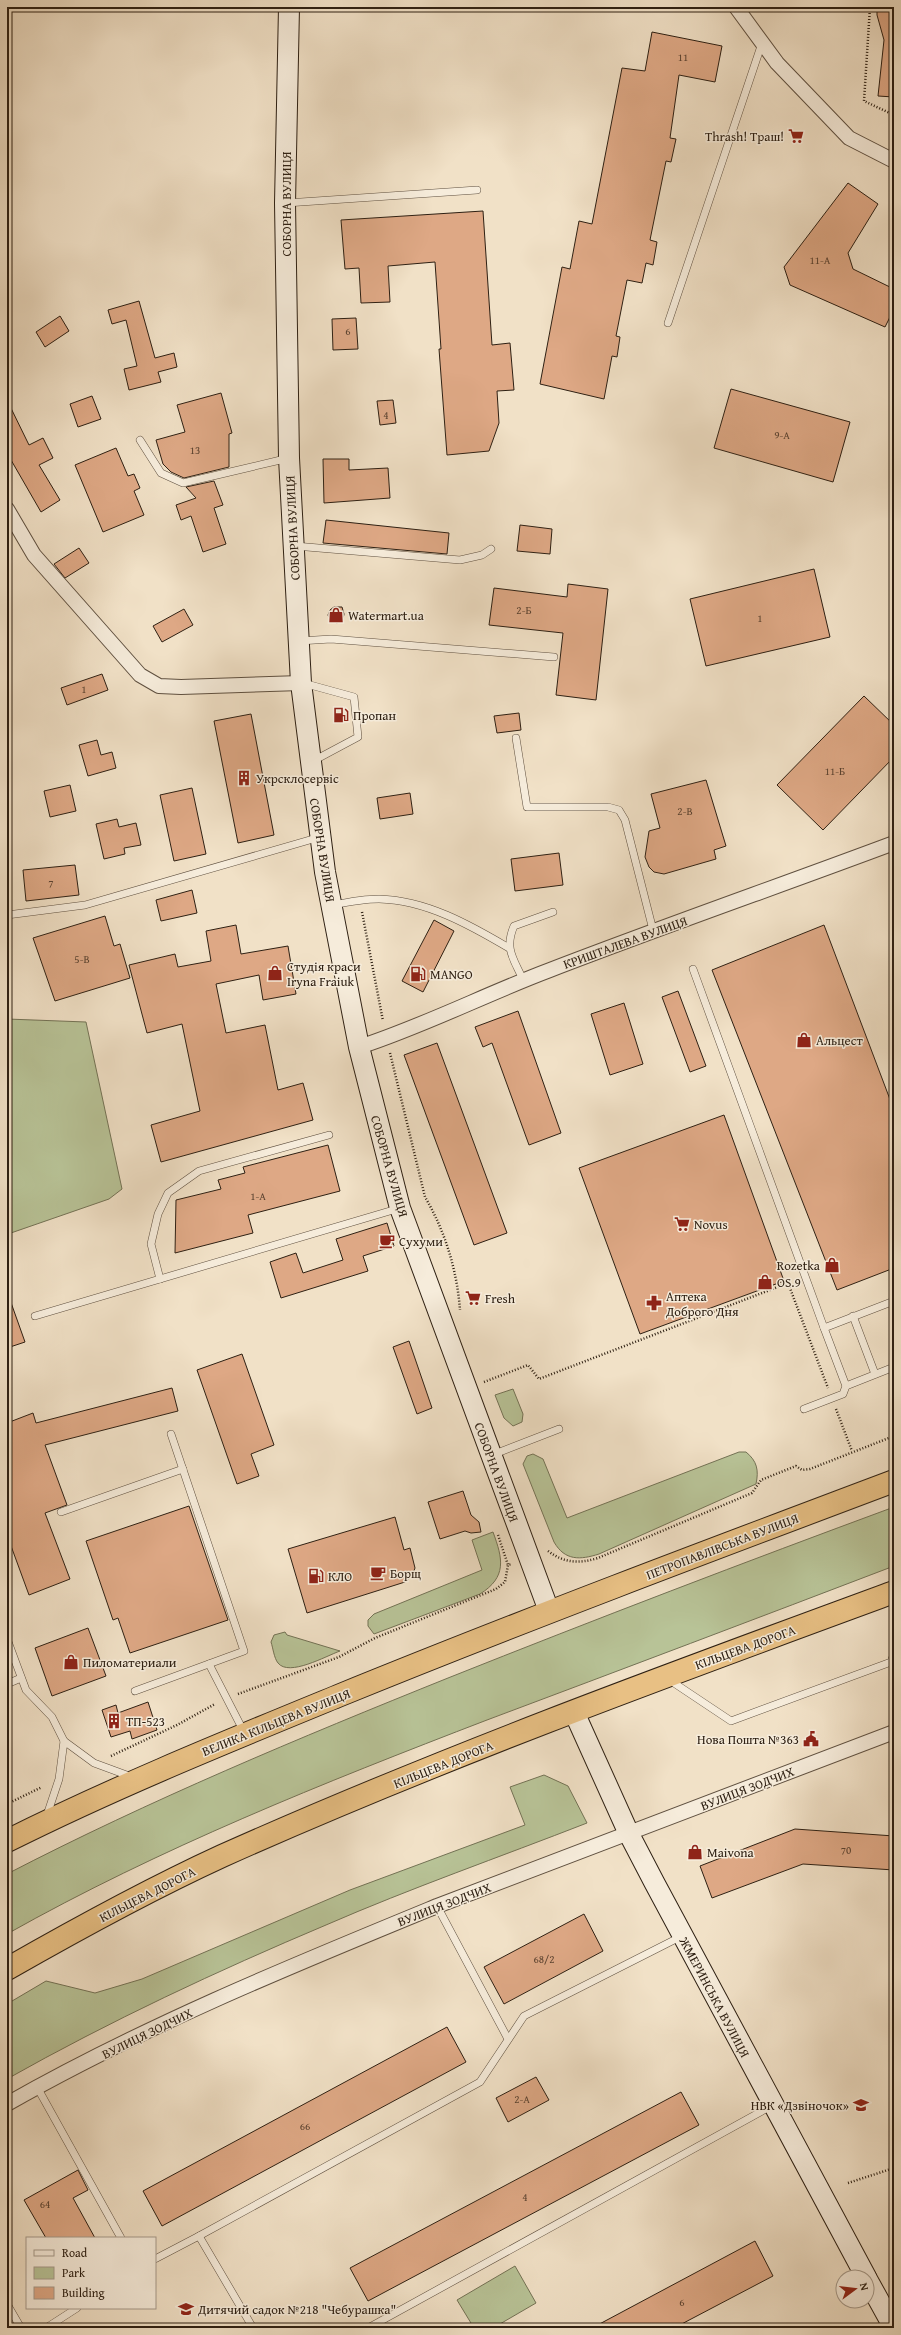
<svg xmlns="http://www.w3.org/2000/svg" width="901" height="2335" font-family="'Gentium Book Plus',serif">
	<rect width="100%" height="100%" fill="#f1e1c7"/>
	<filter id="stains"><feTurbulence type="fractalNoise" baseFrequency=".005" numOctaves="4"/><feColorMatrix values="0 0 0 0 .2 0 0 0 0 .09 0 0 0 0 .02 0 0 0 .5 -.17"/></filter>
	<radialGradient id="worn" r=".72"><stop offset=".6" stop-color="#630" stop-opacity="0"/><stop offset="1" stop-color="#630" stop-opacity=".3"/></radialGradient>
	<g fill="#b8c397" stroke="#737255">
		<polygon points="7,1019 86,1022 122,1189 109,1199 8,1234"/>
		<polygon points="513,1389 523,1414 522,1422 513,1426 504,1418 495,1395"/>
		<path d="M739,1452H746C757,1461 759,1470 756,1484L599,1554C580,1560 565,1561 554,1542L523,1464L527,1456L533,1454L543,1459L567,1518Z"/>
		<path d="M894,1507V1566C758,1618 623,1669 487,1720C323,1783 160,1848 7,1934V1874C150,1800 299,1738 448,1678C596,1619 745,1562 894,1507Z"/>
		<path d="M493,1532C503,1559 507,1577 480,1594L374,1634L368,1626V1620L374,1614L482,1570L472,1540Z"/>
		<path d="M285,1632L287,1635L340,1651C326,1656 289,1677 278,1663C274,1658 273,1648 271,1642L274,1635Z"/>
		<path d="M544,1775L568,1786L587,1823C500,1857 411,1888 326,1925C217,1971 110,2021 7,2079V2004L46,1981L95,1993L142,1979L350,1890L525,1825L510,1787Z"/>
		<polygon points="515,2266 536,2303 493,2328 474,2328 457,2300"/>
	</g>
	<g fill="#dea885" stroke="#2e2013">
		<polygon points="877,7 894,7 894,97 878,96 884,40 877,15"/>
		<polygon points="652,32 722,46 715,82 679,75 670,138 676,139 671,162 666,161 650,240 657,242 653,265 646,263 642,283 627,280 616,336 620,337 617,357 612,356 604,399 540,384 562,267 570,269 579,221 592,224 622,68 645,71"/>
		<polygon points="848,183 878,204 848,253 853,269 894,289 894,309 885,327 790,285 784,267"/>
		<polygon points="483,211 492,345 510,343 514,390 497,391 499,423 489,451 447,455 439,349 441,349 435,262 388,266 390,302 361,303 359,268 345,269 341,220"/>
		<polygon points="139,301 155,358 174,353 177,367 158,372 161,382 129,390 124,369 137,366 126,320 112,324 108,310"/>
		<polygon points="60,316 69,331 45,347 36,332"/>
		<polygon points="356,318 358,349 333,350 332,319"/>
		<polygon points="731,389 850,422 833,482 714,448"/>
		<polygon points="221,393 232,433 229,434 229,467 184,478 171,472 163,464 156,440 185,432 177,405"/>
		<polygon points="92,396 101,419 78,427 70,404"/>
		<polygon points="7,400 29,445 43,438 53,458 39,465 60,500 41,512 7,453"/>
		<polygon points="393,400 396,423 380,425 377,401"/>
		<polygon points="116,448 128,476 134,474 140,488 134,491 144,515 103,532 75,465"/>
		<polygon points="323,459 349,459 349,470 388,468 390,498 324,503"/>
		<polygon points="214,481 223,505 214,508 226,544 203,552 191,516 181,520 176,505 196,498 186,487"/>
		<polygon points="326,520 449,533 447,554 323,543"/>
		<polygon points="520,525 552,529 550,554 517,551"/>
		<polygon points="79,548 89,563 65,578 54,564"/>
		<polygon points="814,569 830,637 706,666 690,599"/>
		<polygon points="568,584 608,589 596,700 556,695 563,633 489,625 494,588 567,597"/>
		<polygon points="334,607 342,607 344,614 343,619 337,623 330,620 328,615 330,610"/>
		<polygon points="184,609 193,625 162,642 153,626"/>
		<polygon points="102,674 108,690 67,705 61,688"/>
		<polygon points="864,696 894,725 894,757 823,830 777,785"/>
		<polygon points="519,713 521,730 497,733 494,716"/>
		<polygon points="251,714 274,835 238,843 214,721"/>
		<polygon points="97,740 101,755 112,752 116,768 88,776 79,745"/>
		<polygon points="706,780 726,846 714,850 716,859 664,874 654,872 649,867 645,857 649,831 660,828 651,794"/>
		<polygon points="70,785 76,811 50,817 44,791"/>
		<polygon points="192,788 206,854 174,861 160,795"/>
		<polygon points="410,793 413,814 380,819 377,798"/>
		<polygon points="117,819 119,827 136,823 141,845 124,848 125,854 104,859 96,824"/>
		<polygon points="559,853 563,885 515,891 511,859"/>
		<polygon points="75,865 79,895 26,901 23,870"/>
		<polygon points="192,890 197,913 161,921 156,900"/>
		<polygon points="105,916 114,946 120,944 130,978 55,1001 33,938"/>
		<polygon points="434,920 454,931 423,992 402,981"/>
		<polygon points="236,925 241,954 288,946 296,994 263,1000 259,975 216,984 226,1033 265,1025 278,1090 303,1083 313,1120 161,1162 151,1125 200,1111 182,1024 147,1033 129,965 175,954 178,967 211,961 206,931"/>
		<polygon points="824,925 894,1110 894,1268 837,1290 712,970"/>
		<polygon points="678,991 706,1066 690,1072 662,997"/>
		<polygon points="624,1003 643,1064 610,1075 591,1014"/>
		<polygon points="518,1011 561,1133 529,1145 492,1043 483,1047 475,1027"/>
		<polygon points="437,1043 507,1233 474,1245 404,1055"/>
		<polygon points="724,1115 784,1281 640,1334 579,1168"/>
		<polygon points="328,1145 340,1191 248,1215 253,1233 175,1253 176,1200 221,1189 218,1180 245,1173 243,1167"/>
		<polygon points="387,1223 394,1246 363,1256 368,1271 281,1298 270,1262 296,1253 303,1273 343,1260 336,1239"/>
		<polygon points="7,1297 9,1297 25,1342 7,1348"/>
		<polygon points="409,1341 432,1408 417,1414 393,1347"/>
		<polygon points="242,1354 274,1445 251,1454 259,1476 237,1484 197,1370"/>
		<polygon points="172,1388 178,1411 45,1445 67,1505 45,1513 70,1579 29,1595 7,1535 7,1423 33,1413 36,1423"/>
		<polygon points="463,1491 471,1515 479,1522 481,1532 471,1533 465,1531 440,1539 428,1502"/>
		<polygon points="189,1506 228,1620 130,1653 118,1618 113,1620 86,1541"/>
		<polygon points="395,1517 404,1550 410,1548 415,1568 412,1576 405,1582 307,1613 288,1549"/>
		<polygon points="88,1628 106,1676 52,1696 35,1648"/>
		<polygon points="148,1702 157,1730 132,1739 130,1731 111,1737 102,1710 116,1705 118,1713"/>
		<polygon points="795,1829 894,1836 894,1870 803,1864 712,1898 700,1866"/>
		<polygon points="584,1914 603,1951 504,2004 484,1967"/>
		<polygon points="447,2027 466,2062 162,2226 143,2191"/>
		<polygon points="536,2077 549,2100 508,2122 496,2098"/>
		<polygon points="681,2092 699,2125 368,2301 350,2268"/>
		<polygon points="78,2170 88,2190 73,2198 95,2238 46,2238 24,2200"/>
		<polygon points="755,2241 773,2276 674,2328 592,2328"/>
	</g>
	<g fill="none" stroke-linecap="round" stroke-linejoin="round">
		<defs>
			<g id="service">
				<polyline points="286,203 477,190"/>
				<polyline points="668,323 762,43"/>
				<polyline points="140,440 161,473 183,483 289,458"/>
				<polyline points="295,546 460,560 482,555 491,549"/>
				<polyline points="299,641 331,639 554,657"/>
				<polyline points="303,683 354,697 358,737 313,761"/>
				<polyline points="516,738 527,807 608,807 619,810 625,820 653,930"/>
				<path d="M333,905C348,902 364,899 379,899C426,900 470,925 509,948"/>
				<polyline points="7,915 85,905 320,837"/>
				<polyline points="693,969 824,1328"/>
				<path d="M523,980C514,959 504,949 514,926L553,912"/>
				<polyline points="160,1279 151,1244 158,1214 168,1193 199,1171 329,1135"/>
				<polyline points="35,1316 400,1208"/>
				<polyline points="853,1316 875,1374"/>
				<polyline points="846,1386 894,1367"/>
				<polyline points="804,1409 843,1394 846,1386 824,1328 894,1301"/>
				<polyline points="492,1455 559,1429"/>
				<polyline points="61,1512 183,1469"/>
				<polyline points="7,1639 26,1690 52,1717 64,1741"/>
				<polyline points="209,1664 244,1732"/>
				<polyline points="668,1679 731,1721 891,1662 894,1654"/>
				<polyline points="7,1684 21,1678"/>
				<polyline points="135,1691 244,1651 171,1434"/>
				<polyline points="47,1815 59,1779 64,1741 94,1763 132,1777"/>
				<polyline points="437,1906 508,2039"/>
				<polyline points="37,2087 121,2238"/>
				<polyline points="199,2236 480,2082 524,2016 682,1936"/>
				<polyline points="155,2259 199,2236 253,2328"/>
				<polyline points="7,2304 21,2328"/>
				<polyline points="46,2328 77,2308"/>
				<polyline points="368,2328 773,2105"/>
			</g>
			<g id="minor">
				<polyline points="736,7 777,63 849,138 894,161"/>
				<polyline points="7,509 34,555 140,675 159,686 181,687 301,683"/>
				<path d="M359,1047C424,1026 486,994 550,970C664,926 779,886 894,843"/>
				<path d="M7,2104C144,2026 291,1966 437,1906L894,1732"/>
			</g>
			<g id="secondary">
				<polyline points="289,7 285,203 289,458 301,683 325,872 359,1047 400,1208 549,1611"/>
				<polyline points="574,1712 629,1834 654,1882 866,2277"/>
				<polyline points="867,2279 894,2328"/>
			</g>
			<g id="trunk">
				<path d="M7,1841C115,1787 226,1742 338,1696C522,1621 708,1551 894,1481"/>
				<path d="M7,1969C77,1929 148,1890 222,1856C441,1758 668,1675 894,1592"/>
			</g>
		</defs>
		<use href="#service" stroke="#5f5040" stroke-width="8"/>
		<use href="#minor" stroke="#5f5040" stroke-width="16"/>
		<use href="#secondary" stroke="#2e2013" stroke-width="22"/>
		<use href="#trunk" stroke="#2e2013" stroke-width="24"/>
		<g stroke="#2e2013" stroke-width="2.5" stroke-dasharray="1 2" stroke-linecap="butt">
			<polyline points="870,7 864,101 894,115"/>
			<polyline points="362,912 383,1021"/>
			<path d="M390,1053L425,1197C445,1231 457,1270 460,1310"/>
			<polyline points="484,1382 528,1365 539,1379 788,1283 828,1388"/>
			<polyline points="836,1409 852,1451"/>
			<polyline points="498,1535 508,1565"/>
			<path d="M548,1551C564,1563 579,1564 598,1558L752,1493L761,1480L796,1466L802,1470L810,1469L894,1436"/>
			<polyline points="238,1694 339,1657 375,1638 496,1589 505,1582 508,1565 512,1564"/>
			<polyline points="111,1756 177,1725 215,1704"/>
			<polyline points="7,1804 42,1787"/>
			<polyline points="848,2183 894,2168"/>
		</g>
		<use href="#service" stroke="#f6ecdb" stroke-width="7"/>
		<use href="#minor" stroke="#f6ecdb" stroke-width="14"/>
		<use href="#secondary" stroke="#f6ecdb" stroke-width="20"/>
		<use href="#trunk" stroke="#e8c084" stroke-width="22"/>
	</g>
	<defs>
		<symbol id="supermarket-bare" viewBox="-9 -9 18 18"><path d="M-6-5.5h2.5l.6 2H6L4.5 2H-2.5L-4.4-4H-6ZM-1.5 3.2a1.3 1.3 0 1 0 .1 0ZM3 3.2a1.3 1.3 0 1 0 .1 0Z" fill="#8f2418" stroke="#f6ecdb" stroke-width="2.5" paint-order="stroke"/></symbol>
		<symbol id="shop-bare" viewBox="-9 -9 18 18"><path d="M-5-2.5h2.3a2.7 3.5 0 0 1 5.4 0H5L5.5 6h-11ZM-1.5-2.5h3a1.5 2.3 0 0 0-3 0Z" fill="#8f2418" stroke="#f6ecdb" stroke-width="2.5" paint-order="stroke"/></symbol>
		<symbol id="fuel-bare" viewBox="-9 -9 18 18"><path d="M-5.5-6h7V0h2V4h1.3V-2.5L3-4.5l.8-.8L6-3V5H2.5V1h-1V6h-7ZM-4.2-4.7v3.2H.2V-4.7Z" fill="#8f2418" stroke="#f6ecdb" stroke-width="2.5" paint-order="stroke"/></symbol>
		<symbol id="building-bare" viewBox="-9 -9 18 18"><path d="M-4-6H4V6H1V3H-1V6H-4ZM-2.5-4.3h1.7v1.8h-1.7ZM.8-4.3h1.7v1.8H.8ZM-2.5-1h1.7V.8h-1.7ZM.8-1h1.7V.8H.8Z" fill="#8f2418" stroke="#f6ecdb" stroke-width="2.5" paint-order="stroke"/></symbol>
		<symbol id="cafe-bare" viewBox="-9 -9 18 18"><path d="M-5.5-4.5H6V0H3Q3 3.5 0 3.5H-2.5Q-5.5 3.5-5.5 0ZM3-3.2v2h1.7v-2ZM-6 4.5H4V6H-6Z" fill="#8f2418" stroke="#f6ecdb" stroke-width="2.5" paint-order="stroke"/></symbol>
		<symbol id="pharmacy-bare" viewBox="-9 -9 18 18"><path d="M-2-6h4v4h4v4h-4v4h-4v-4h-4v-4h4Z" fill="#8f2418" stroke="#f6ecdb" stroke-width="2.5" paint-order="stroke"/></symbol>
		<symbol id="civic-bare" viewBox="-9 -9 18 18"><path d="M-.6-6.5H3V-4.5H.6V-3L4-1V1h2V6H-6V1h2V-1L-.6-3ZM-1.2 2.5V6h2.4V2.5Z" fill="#8f2418" stroke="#f6ecdb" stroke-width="2.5" paint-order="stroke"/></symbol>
		<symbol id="school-bare" viewBox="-9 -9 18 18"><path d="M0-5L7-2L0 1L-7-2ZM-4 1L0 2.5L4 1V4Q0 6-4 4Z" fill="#8f2418" stroke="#f6ecdb" stroke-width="2.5" paint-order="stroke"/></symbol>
	</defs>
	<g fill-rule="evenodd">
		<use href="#supermarket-bare" x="785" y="125" width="22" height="22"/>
		<use href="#shop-bare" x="325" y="604" width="22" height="22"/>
		<use href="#fuel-bare" x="330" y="704" width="22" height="22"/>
		<use href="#building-bare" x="233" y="767" width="22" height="22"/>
		<use href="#shop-bare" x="264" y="962" width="22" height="22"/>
		<use href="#fuel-bare" x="407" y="963" width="22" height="22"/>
		<use href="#shop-bare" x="793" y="1029" width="22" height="22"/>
		<use href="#supermarket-bare" x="671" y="1213" width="22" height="22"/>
		<use href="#cafe-bare" x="376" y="1230" width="22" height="22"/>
		<use href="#shop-bare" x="821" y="1254" width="22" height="22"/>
		<use href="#shop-bare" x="754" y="1271" width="22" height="22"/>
		<use href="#supermarket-bare" x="462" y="1287" width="22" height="22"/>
		<use href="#pharmacy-bare" x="643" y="1292" width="22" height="22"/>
		<use href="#cafe-bare" x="367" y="1562" width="22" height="22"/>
		<use href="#fuel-bare" x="305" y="1565" width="22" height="22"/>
		<use href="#shop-bare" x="60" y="1651" width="22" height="22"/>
		<use href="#building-bare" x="103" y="1710" width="22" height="22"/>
		<use href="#civic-bare" x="800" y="1728" width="22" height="22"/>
		<use href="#shop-bare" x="684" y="1841" width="22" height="22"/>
		<use href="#school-bare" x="850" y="2094" width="22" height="22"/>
		<use href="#school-bare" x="175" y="2298" width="22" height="22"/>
	</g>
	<g text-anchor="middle" stroke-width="3" stroke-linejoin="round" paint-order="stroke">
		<g font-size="11" fill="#5a4230">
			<text x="683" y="61">11</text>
			<text x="820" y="264">11-А</text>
			<text x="348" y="335">6</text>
			<text x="386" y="419">4</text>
			<text x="782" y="439">9-А</text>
			<text x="195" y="454">13</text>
			<text x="524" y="614">2-Б</text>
			<text x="760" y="622">1</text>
			<text x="84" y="693">1</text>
			<text x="835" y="775">11-Б</text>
			<text x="685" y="815">2-В</text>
			<text x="51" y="887">7</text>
			<text x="82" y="963">5-В</text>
			<text x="258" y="1200">1-А</text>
			<text x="846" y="1854">70</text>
			<text x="544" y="1963">68/2</text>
			<text x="522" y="2103">2-А</text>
			<text x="305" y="2130">66</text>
			<text x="525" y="2201">4</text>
			<text x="45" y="2208">64</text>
			<text x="682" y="2306">6</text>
		</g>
		<g font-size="13" fill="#2e2013" stroke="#f6ecdb" text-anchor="start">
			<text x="784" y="141" text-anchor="end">Thrash! Траш!</text>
			<text x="348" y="620">Watermart.ua</text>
			<text x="353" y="720">Пропан</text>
			<text x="256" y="783">Укрсклосервіс</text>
			<text x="287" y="971">Студія краси<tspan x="287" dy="15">Iryna Fraiuk</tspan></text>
			<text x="430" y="979">MANGO</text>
			<text x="816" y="1045">Альцест</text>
			<text x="694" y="1229">Novus</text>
			<text x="399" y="1246">Сухуми</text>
			<text x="820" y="1270" text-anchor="end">Rozetka</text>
			<text x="777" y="1287">OS.9</text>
			<text x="666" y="1301">Аптека<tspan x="666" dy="15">Доброго Дня</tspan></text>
			<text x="485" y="1303">Fresh</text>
			<text x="390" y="1578">Борщ</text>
			<text x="328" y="1581">КЛО</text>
			<text x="83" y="1667">Пиломатериали</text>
			<text x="126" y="1726">ТП-523</text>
			<text x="799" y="1744" text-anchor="end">Нова Пошта №363</text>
			<text x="707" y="1857">Maivona</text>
			<text x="849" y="2110" text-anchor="end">НВК «Дзвіночок»</text>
			<text x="198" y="2314">Дитячий садок №218 "Чебурашка"</text>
		</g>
		<g font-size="13" fill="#2e2013" stroke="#f6ecdb">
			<text transform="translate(286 204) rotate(-90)" y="5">СОБОРНА ВУЛИЦЯ</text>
			<text transform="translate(292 528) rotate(-93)" y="5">СОБОРНА ВУЛИЦЯ</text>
			<text transform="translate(323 850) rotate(81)" y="5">СОБОРНА ВУЛИЦЯ</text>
			<text transform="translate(625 942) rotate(-20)" y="5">КРИШТАЛЕВА ВУЛИЦЯ</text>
			<text transform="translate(390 1166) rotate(74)" y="5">СОБОРНА ВУЛИЦЯ</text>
			<text transform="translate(497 1472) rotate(70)" y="5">СОБОРНА ВУЛИЦЯ</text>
			<text transform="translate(722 1546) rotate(-21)" y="5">ПЕТРОПАВЛІВСЬКА ВУЛИЦЯ</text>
			<text transform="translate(745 1647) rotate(-20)" y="5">КІЛЬЦЕВА ДОРОГА</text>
			<text transform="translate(276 1722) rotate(-22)" y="5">ВЕЛИКА КІЛЬЦЕВА ВУЛИЦЯ</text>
			<text transform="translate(443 1764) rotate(-22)" y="5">КІЛЬЦЕВА ДОРОГА</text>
			<text transform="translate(747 1788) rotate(-21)" y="5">ВУЛИЦЯ ЗОДЧИХ</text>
			<text transform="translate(147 1894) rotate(-27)" y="5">КІЛЬЦЕВА ДОРОГА</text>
			<text transform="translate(444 1904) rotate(-21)" y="5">ВУЛИЦЯ ЗОДЧИХ</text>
			<text transform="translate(715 1997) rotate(62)" y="5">ЖМЕРИНСЬКА ВУЛИЦЯ</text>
			<text transform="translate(147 2033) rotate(-26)" y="5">ВУЛИЦЯ ЗОДЧИХ</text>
		</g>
	</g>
	<rect width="901" height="2335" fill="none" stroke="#f1e1c7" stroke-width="24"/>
	<rect x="8" y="8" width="885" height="2319" fill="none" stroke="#2e2013" stroke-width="2"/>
	<rect x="12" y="12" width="877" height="2311" fill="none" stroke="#2e2013"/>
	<rect x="26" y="2237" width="130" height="72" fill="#f6ecdb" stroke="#a69a8b"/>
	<rect x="34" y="2250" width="20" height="6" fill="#f6ecdb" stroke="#a69a8b"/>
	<text x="62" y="2257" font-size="12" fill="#2e2013">Road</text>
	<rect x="34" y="2267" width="20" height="12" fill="#b8c397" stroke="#a69a8b"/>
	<text x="62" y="2277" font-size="12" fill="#2e2013">Park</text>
	<rect x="34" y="2287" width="20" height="12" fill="#dea885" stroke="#a69a8b"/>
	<text x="62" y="2297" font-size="12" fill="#2e2013">Building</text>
	<g transform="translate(855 2289) rotate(75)"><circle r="19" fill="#f6ecdb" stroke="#a69a8b"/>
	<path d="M0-3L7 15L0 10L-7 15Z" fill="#8f2418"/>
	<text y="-6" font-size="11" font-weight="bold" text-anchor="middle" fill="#2e2013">N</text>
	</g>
	<rect width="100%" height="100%" filter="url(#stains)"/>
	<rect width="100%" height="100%" fill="url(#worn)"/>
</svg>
